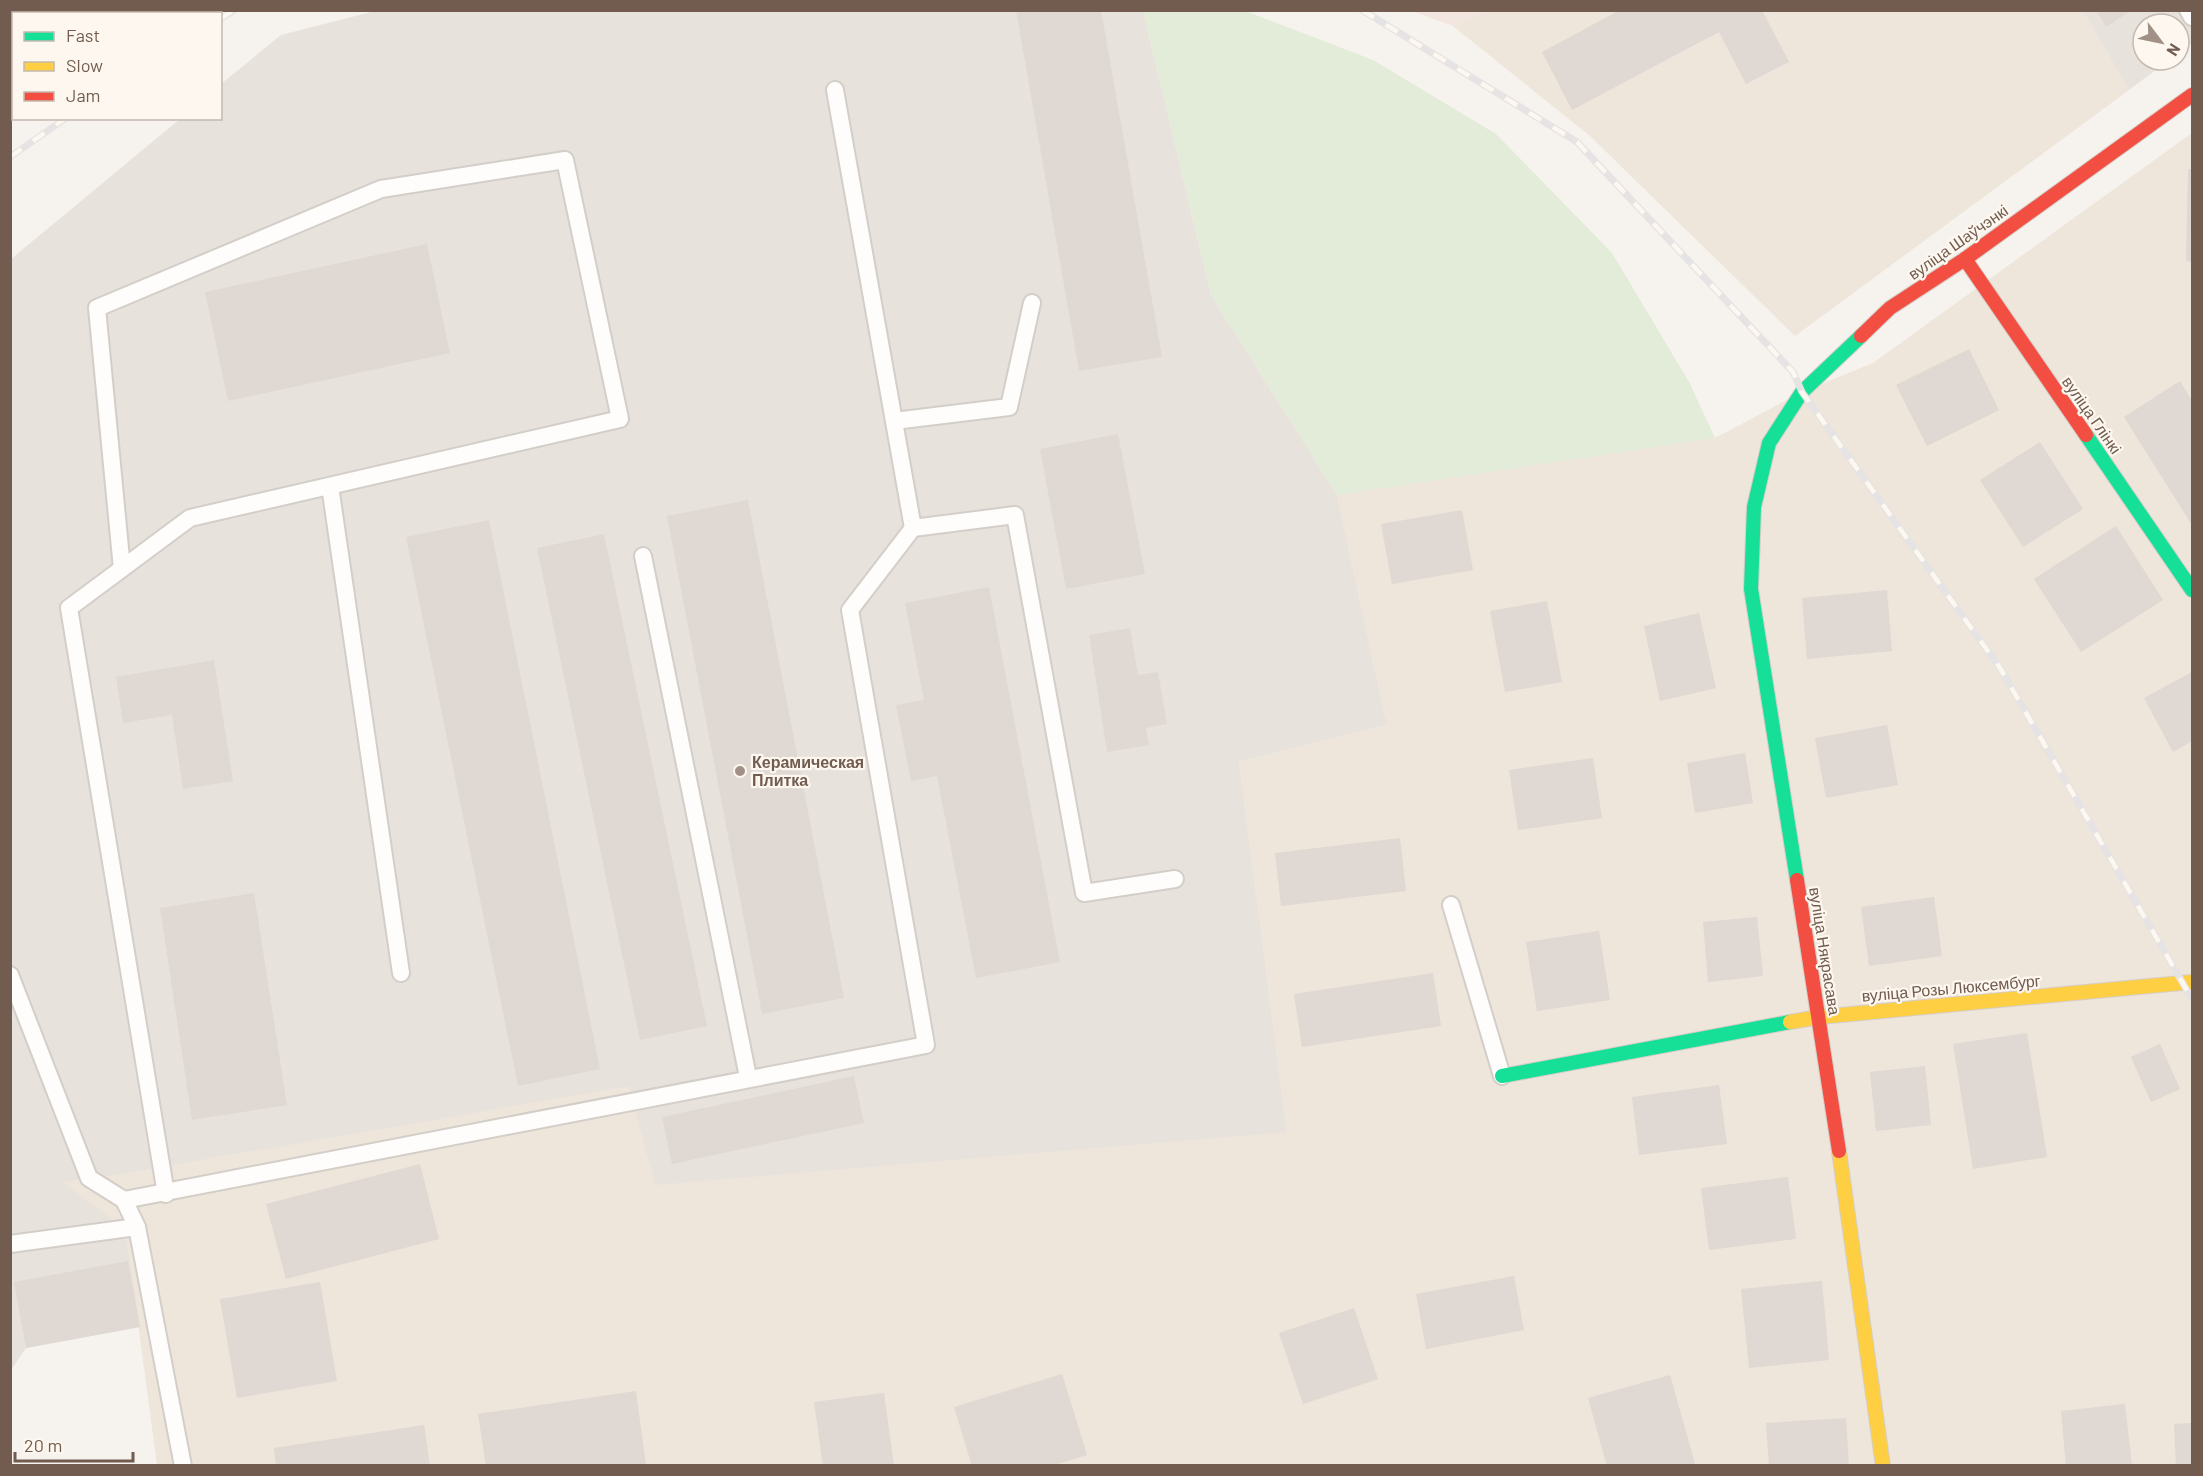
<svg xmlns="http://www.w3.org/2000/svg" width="2203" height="1476" font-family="Barlow,sans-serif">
	<rect width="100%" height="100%" fill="#f6f2ed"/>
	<g fill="#eee5db">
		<polygon points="1488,10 2083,11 2129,90 1795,336 1590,136 1453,26"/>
		<polygon points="2192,133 2192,1465 157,1465 127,1241 62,1182 123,1174 630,1085 1287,1132 1239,762 1387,725 1337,495 1715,438 1802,392 1873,363"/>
	</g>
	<polygon fill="#f3e5df" points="1412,11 1488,11 1453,26"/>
	<g fill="#e8e2dd">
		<polygon points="11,11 116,11 112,14 14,14 13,65 11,67"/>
		<polygon points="375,11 1143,11 1211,295 1337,495 1387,725 1239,762 1287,1132 655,1185 629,1086 123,1174 63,1182 110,1218 127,1241 140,1327 26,1348 11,1370 11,259 180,119 220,118 221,84 281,35"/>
		<polygon points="2083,11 2192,11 2192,43 2179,53 2179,24 2143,24 2143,60 2169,60 2129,90"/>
	</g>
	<polygon fill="#e3ebd9" points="1143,11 1245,11 1373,60 1496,134 1612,253 1689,382 1715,438 1337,495 1211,295"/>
	<g fill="#dfd8d3">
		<polygon points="64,10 97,10 93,14 66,14"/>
		<polygon points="1016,10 1101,10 1162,357 1079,371"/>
		<polygon points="1620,10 1762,10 1789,62 1746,84 1719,32 1572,110 1542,52"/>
		<polygon points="2096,10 2132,10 2106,27"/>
		<polygon points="2188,169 2192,169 2192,262 2186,261"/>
		<polygon points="427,244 450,353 228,401 205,292"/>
		<polygon points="1969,349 1999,410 1927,446 1896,385"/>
		<polygon points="2180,381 2192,401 2192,525 2124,417"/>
		<polygon points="1118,434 1145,574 1066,589 1040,449"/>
		<polygon points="2040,442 2083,509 2023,547 1980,480"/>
		<polygon points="748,500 844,998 762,1014 667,516"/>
		<polygon points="1462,510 1473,570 1392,584 1381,524"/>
		<polygon points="489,520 600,1069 518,1086 406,537"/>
		<polygon points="2116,526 2163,600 2081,652 2034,579"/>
		<polygon points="604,534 707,1026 640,1040 537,548"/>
		<polygon points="989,587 1060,962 976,978 937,776 911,781 896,705 924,700 905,603"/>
		<polygon points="1887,590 1892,651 1807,659 1802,598"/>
		<polygon points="1547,601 1562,682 1505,692 1490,611"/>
		<polygon points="1699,613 1716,688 1660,701 1644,626"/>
		<polygon points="1130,628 1138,675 1158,672 1167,724 1146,728 1149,745 1107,752 1089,635"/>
		<polygon points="214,660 233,781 183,789 172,715 123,723 116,677"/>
		<polygon points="2192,672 2192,741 2173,752 2144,698"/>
		<polygon points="1887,725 1898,785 1826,798 1815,738"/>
		<polygon points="1745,753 1753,803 1695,813 1687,763"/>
		<polygon points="1593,758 1602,818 1518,830 1509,770"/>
		<polygon points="1400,838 1406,891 1281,906 1275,853"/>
		<polygon points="254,893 287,1105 192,1120 160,908"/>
		<polygon points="1934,897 1942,956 1869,966 1861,907"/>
		<polygon points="1757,917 1763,976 1708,982 1703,922"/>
		<polygon points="1599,931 1610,1000 1537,1011 1526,942"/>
		<polygon points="1433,973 1441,1026 1302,1047 1294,994"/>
		<polygon points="2027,1033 2047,1157 1973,1169 1953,1044"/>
		<polygon points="2160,1044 2180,1089 2151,1102 2131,1057"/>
		<polygon points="1925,1066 1931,1125 1876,1131 1870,1072"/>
		<polygon points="854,1076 864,1123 672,1164 662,1117"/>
		<polygon points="1719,1085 1727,1144 1639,1155 1632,1097"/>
		<polygon points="420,1164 439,1239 286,1279 266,1204"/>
		<polygon points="1788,1177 1796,1239 1709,1250 1701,1188"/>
		<polygon points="128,1261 140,1327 26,1348 14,1282"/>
		<polygon points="1514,1276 1524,1330 1426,1349 1416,1294"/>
		<polygon points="1822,1281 1829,1360 1749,1368 1741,1289"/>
		<polygon points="320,1282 337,1381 237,1398 220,1299"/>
		<polygon points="1354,1308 1378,1379 1303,1404 1279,1333"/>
		<polygon points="1062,1374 1087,1455 1051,1466 972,1466 954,1407"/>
		<polygon points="1670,1375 1695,1464 1607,1466 1588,1398"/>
		<polygon points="636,1391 646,1466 486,1466 478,1414"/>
		<polygon points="884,1393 894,1466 823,1466 814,1402"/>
		<polygon points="2125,1404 2132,1466 2066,1466 2061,1411"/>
		<polygon points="1846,1418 1849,1466 1769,1466 1766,1423"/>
		<polygon points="2192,1423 2192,1466 2176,1466 2174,1424"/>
		<polygon points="424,1425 430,1466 276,1466 274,1448"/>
	</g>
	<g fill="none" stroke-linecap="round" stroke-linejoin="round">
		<defs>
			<g id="lane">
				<polyline points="2188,10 2192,17"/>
				<polyline points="835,90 913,528"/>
				<polyline points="894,421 1009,407 1032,303"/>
				<polyline points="330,486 401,973"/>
				<polyline points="643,556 748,1077"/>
				<polyline points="122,569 97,308 381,189 565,160 620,419 190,518 69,608 166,1194"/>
				<polyline points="1451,905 1502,1076"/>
				<polyline points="10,975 89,1178 124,1200 137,1227 183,1466"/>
				<polyline points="124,1200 926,1045 850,610 913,528 1015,515 1084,893 1175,879"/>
				<polyline points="10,1244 137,1227"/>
			</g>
			<g id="fast">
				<polyline points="2086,435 2192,590"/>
				<polyline points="1797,880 1751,589 1754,507 1769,443 1802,392 1861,336"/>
				<polyline points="1502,1076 1790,1022"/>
			</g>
			<g id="slow">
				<polyline points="1790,1022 1819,1017 2192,982"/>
				<polyline points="1839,1151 1883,1466"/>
			</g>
			<g id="jam">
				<polyline points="1965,259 2086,435"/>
				<polyline points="1861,336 1890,308 1965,259 2192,95"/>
				<polyline points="1797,880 1839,1151"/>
			</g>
		</defs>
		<use href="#lane" stroke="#d3cec8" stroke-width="20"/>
		<use href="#fast" stroke="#d4cec8" stroke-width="16"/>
		<use href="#slow" stroke="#d4cec8" stroke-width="16"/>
		<use href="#jam" stroke="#d4cec8" stroke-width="16"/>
		<use href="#lane" stroke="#fefdfc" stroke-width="16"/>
		<use href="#fast" stroke="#16e098" stroke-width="14"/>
		<use href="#slow" stroke="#ffcf43" stroke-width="14"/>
		<use href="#jam" stroke="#f24e42" stroke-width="14"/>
		<defs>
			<g id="rail">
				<polyline points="1362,10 1577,142 1793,372 1802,392 2000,668 2192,999"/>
				<polyline points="136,14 139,10"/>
				<polyline points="220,19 234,10"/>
				<polyline points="10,113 14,110"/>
				<polyline points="10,157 66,118"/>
			</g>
		</defs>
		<use href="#rail" stroke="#e5e3e4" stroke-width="7"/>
		<use href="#rail" stroke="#fdf7ef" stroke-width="4.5" stroke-dasharray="14" stroke-linecap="butt"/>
	</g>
	<circle fill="#a09086" stroke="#fdf7ef" stroke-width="2" cx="740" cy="771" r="6"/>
	<g text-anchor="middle" stroke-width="4.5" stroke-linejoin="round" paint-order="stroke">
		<g font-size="16" fill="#715c4f" stroke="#fdf7ef">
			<text transform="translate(1958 242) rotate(-35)" y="6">вуліца Шаўчэнкі</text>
			<text transform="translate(2092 415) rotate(55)" y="6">вуліца Глінкі</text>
			<text transform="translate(1825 951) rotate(81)" y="6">вуліца Някрасава</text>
			<text transform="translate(1951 988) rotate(-5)" y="6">вуліца Розы Люксембург</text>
		</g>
		<g font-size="16" font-weight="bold" fill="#715c4f" stroke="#fdf7ef" text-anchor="start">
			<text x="752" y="768">Керамическая<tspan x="752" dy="18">Плитка</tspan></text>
		</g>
	</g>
	<rect width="2203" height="1476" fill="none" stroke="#715c4f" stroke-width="24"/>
	<rect x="12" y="12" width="210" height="108" fill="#fdf7ef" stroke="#c5b9af" stroke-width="1.5"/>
	<rect x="24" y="32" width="30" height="9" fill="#16e098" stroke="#c5b9af" stroke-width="1.5"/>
	<text x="66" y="42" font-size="18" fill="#715c4f">Fast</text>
	<rect x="24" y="62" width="30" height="9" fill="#ffcf43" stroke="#c5b9af" stroke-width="1.5"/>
	<text x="66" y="72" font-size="18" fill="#715c4f">Slow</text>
	<rect x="24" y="92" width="30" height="9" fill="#f24e42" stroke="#c5b9af" stroke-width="1.5"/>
	<text x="66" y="102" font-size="18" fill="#715c4f">Jam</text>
	<g transform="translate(2161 42) rotate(122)"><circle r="28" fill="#fdf7ef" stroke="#c5b9af" stroke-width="1.5"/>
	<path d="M0-4.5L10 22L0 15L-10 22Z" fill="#a09086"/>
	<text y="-9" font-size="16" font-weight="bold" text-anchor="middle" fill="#715c4f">N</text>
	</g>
	<path d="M15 1452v9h118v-9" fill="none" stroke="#715c4f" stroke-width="3"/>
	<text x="24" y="1452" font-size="18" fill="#715c4f" stroke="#fdf7ef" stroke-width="4.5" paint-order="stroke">20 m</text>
</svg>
